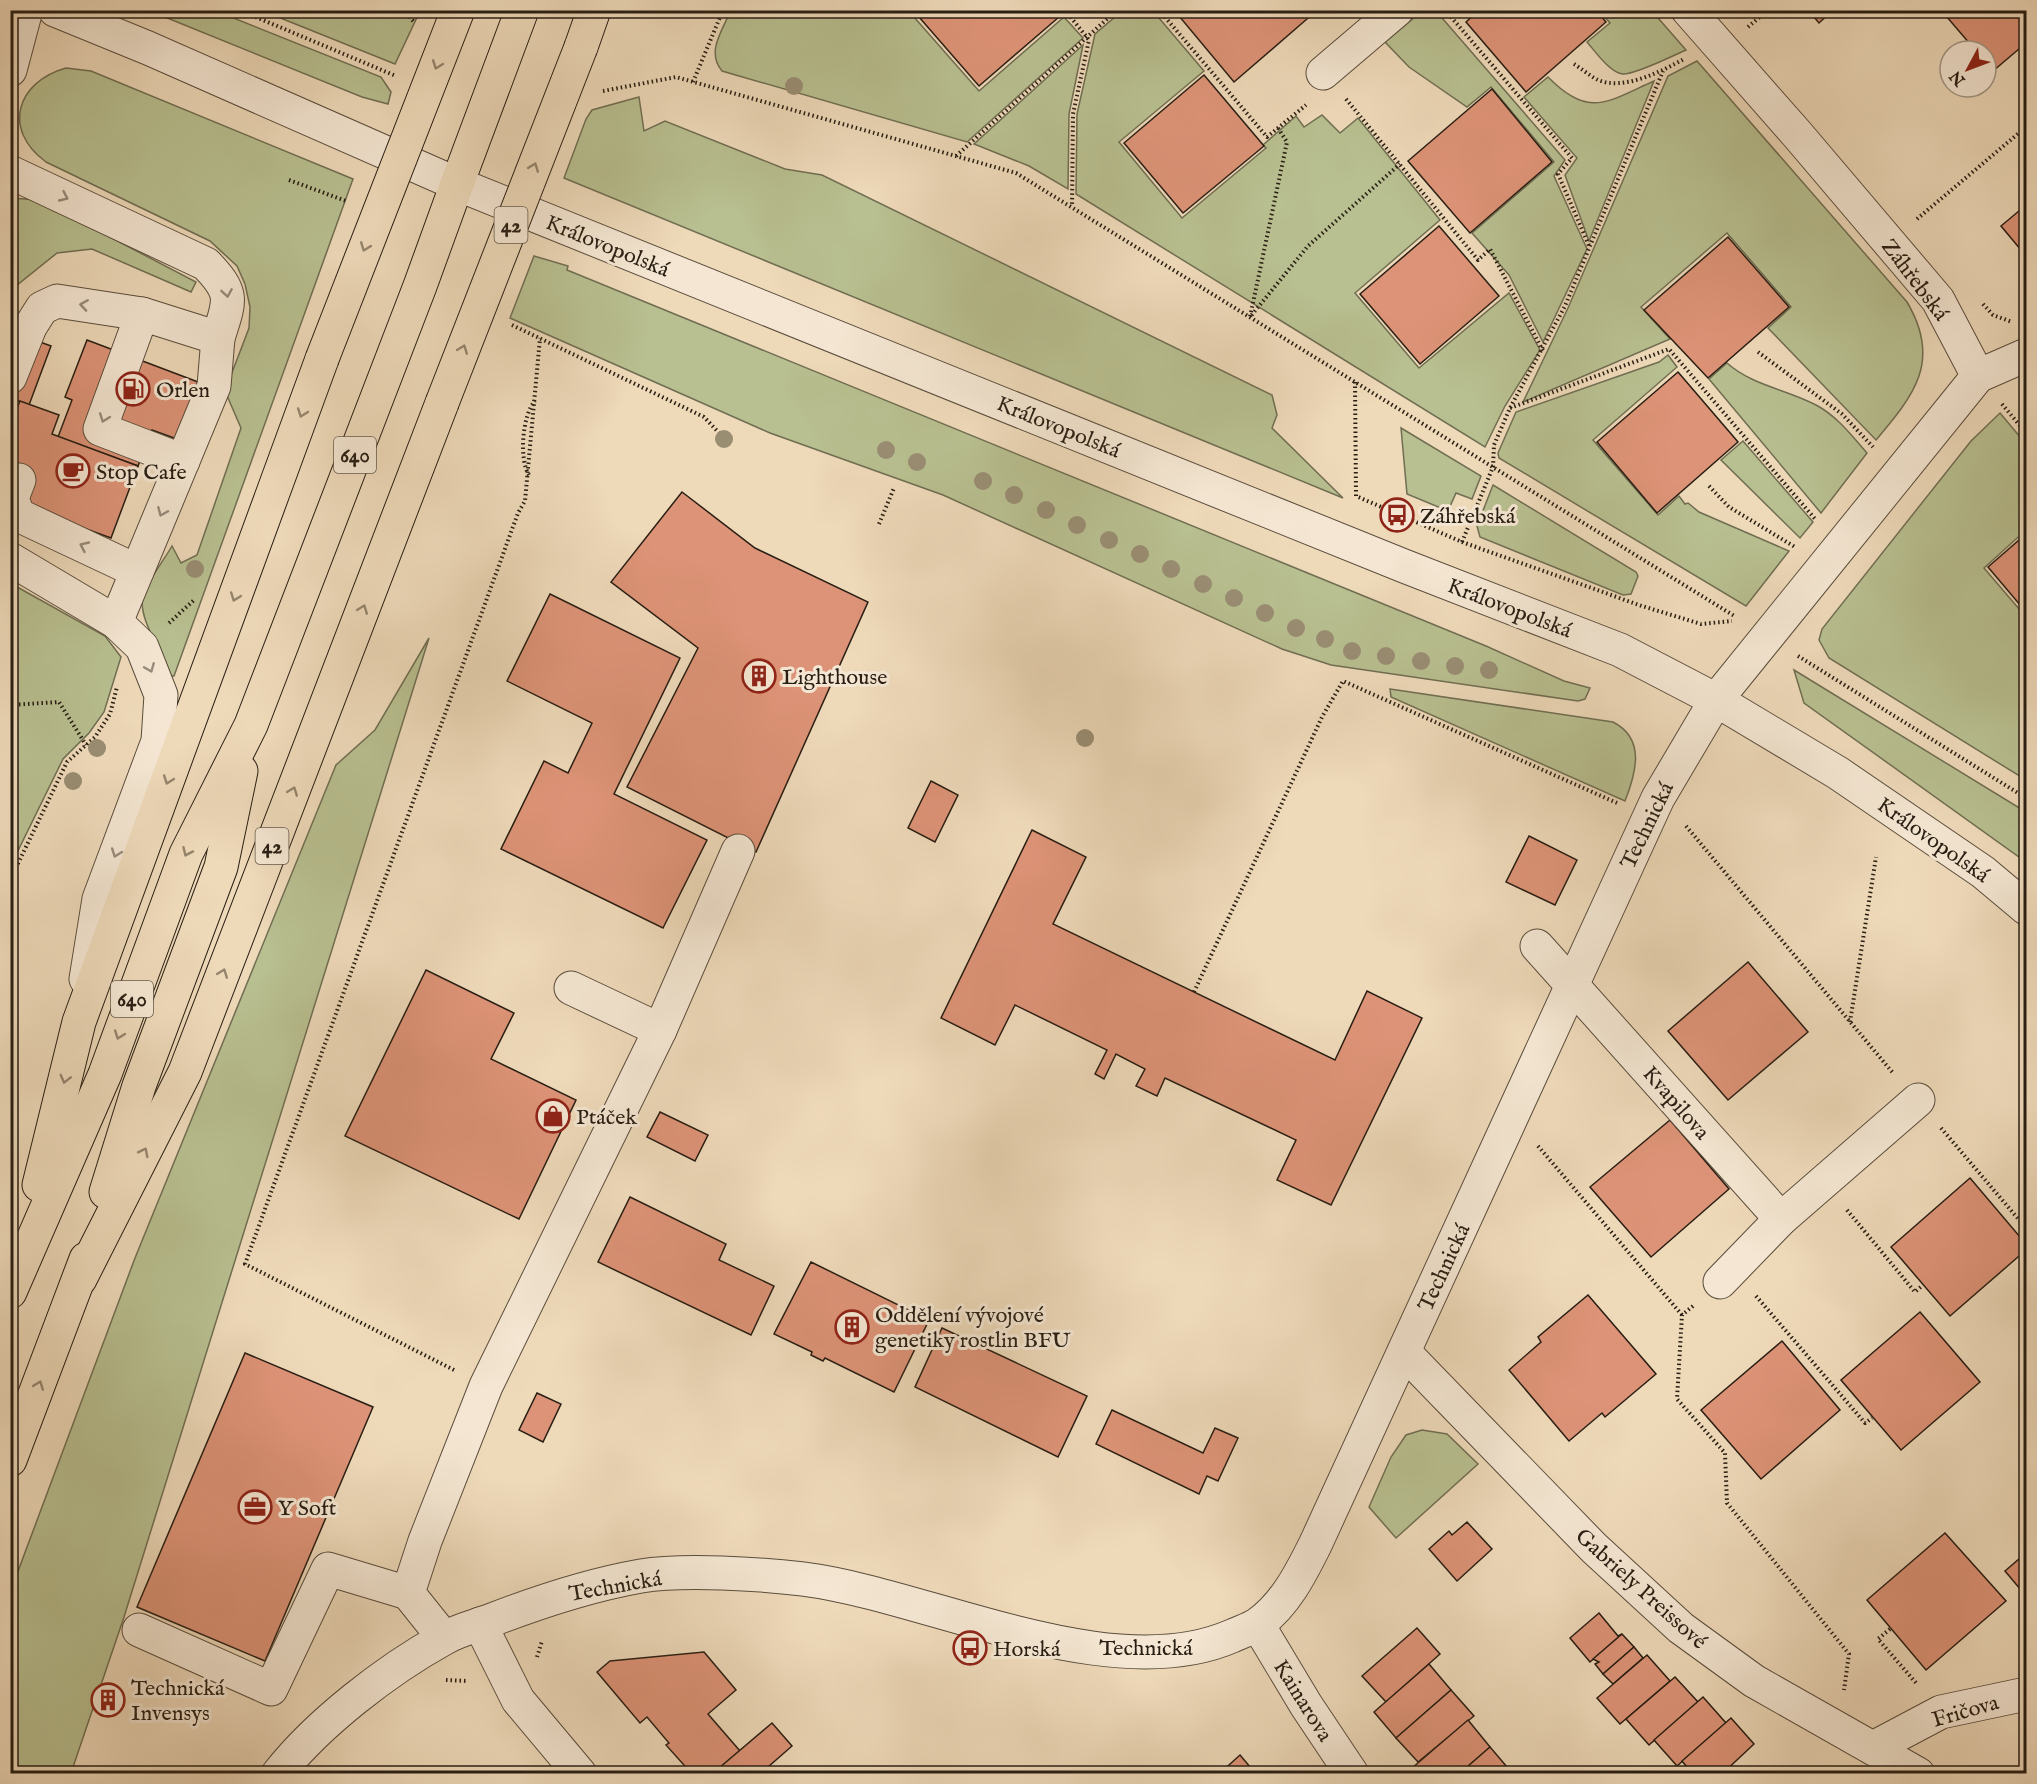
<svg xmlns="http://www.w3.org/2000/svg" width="2037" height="1784" font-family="'IM FELL English',serif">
	<rect width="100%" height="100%" fill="#eed9b9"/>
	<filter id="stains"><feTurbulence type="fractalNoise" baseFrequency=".00333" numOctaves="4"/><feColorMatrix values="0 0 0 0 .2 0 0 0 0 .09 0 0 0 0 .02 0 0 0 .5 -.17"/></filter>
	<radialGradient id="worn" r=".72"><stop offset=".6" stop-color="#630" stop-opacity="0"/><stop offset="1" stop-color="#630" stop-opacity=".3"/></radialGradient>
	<g fill="#b8bf90" stroke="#706e52" stroke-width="1.5">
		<path d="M731,10L921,11L914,17L979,91L1064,17L1083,38L967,142L722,71C706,52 722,31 731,10Z"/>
		<polygon points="150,11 216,11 381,77 391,92 388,104 362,97"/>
		<polygon points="263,11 420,11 395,64"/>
		<polygon points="1122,11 1153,11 1204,71 1119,142 1182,218 1266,148 1263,145 1296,116 1304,127 1322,115 1340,133 1358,118 1440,220 1355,293 1419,368 1509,293 1540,350 1505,406 1485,447 1076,194 1077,114 1095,34"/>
		<polygon points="1422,11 1436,11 1565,160 1554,176 1587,249 1543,342 1509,275 1472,233 1554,162 1491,87 1467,107 1409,67 1385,42"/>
		<path d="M1600,11H1652L1686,50C1672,56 1637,74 1623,74C1610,73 1595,51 1587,42L1610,23Z"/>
		<polygon points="1083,45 1069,114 1068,189 1029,166 974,144"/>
		<path d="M1697,61L1907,302C1942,361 1914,395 1876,440L1768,328L1791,307L1727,233L1641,307L1670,339L1523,402L1568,308L1668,76Z"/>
		<path d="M66,68L91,71L353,179L174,676H171C164,653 137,619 143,596C147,582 164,560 172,546L181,563L197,555L241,428L225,391L249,328L250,307L245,284L237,266L210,241L46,162C2,130 16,82 66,68Z"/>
		<path d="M1548,77C1589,119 1607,102 1654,81L1589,241L1565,175L1577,158L1524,97Z"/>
		<polygon points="639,97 644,131 665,121 785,169 822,175 1272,395 1277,415 1272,428 1343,498 564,178 586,119 592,110"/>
		<polygon points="11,198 39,200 196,282 191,292 92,249 57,253 16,286 11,298"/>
		<polygon points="534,256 568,266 567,270 1486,646 1564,681 1590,688 1585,699 1578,701 1331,665 1282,649 943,495 770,433 510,318"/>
		<polygon points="1668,355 1677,367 1593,440 1658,515 1679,496 1685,504 1688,503 1699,512 1789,551 1746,606 1499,458 1498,453 1516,412 1659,362"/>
		<path d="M1727,363C1753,386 1786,389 1816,405C1837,416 1852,436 1867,453L1821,513L1709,379Z"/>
		<polygon points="2000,413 2026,444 2026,530 1984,568 2026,617 2026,780 1829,658 1819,640 1822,629 1971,441"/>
		<polygon points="1401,428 1481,476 1472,499 1456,493 1448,511 1407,494"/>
		<polygon points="1743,441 1813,522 1800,538 1721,460"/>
		<polygon points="1493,485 1636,572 1638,576 1631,594 1623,595 1480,537 1477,526"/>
		<polygon points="10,583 105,636 121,657 104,712 89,733 63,759 11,865"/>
		<polygon points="429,638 124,1617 71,1773 11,1773 11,1590 135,1258 336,765 375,730"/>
		<polygon points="1794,670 2026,812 2026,862 1804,703"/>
		<path d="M1390,689L1613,722C1646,739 1636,773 1625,801L1391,697Z"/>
		<polygon points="1422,1430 1447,1434 1478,1464 1396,1538 1369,1507 1391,1457 1406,1435"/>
	</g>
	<g fill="#dd9377" stroke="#281e13" stroke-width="1.5">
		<polygon points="926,10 1053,10 1059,17 979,86 919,17"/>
		<polygon points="1174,10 1313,10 1315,12 1234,82"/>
		<polygon points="1479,10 1596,10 1606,22 1526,92 1466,22"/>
		<polygon points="1808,10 1833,10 1819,23"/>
		<polygon points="1941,10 2026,10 2026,43 1993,71 1986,63 1986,51 1976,51"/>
		<polygon points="1204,75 1264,146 1183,213 1124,143"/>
		<polygon points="1492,89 1552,162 1470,233 1408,161"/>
		<polygon points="2026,205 2026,256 2001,226"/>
		<polygon points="1439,226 1499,296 1420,364 1360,294"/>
		<polygon points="1728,237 1789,307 1708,378 1644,310"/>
		<polygon points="10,331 51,346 29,405 10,398"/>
		<polygon points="87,340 206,385 185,442 152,430 138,466 58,437 72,400 65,397"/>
		<polygon points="1678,372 1738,442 1657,513 1597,442"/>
		<polygon points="20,401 59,415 52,434 138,466 111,538 23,506 10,477 10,425"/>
		<polygon points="682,492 755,548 868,602 756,852 627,787 698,648 611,582"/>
		<polygon points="2026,534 2026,612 1988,567"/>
		<polygon points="550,594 680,658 614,794 707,840 663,928 501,849 544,761 568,773 592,723 507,681"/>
		<polygon points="931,781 958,795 935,842 908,828"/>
		<polygon points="1032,830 1086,857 1053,924 1335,1060 1367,991 1422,1018 1331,1205 1277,1180 1296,1140 1165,1078 1157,1096 1136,1086 1145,1069 1116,1054 1104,1079 1095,1074 1107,1050 1015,1005 995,1045 941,1018"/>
		<polygon points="1529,836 1577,860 1555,905 1506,882"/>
		<polygon points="1748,962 1808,1032 1728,1100 1668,1031"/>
		<polygon points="426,970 514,1013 491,1059 576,1100 519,1219 345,1136"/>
		<polygon points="660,1112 708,1135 695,1161 647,1137"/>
		<polygon points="1670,1120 1729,1189 1651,1257 1590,1187"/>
		<polygon points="1970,1178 2026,1244 2026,1250 1950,1316 1891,1247"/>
		<polygon points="630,1197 726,1244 719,1260 774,1286 751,1335 598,1262"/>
		<polygon points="811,1262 929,1320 894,1392 825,1358 823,1361 811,1355 812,1352 774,1334"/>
		<polygon points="1588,1295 1656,1374 1605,1417 1602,1413 1569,1441 1509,1370 1541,1342 1538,1337"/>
		<polygon points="1920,1312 1980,1382 1901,1450 1841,1380"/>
		<polygon points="942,1328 1087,1396 1058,1457 915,1387"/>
		<polygon points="1782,1341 1840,1410 1761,1479 1701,1410"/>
		<polygon points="245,1353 373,1407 265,1661 137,1607"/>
		<polygon points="537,1393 561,1404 543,1442 519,1430"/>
		<polygon points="1112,1410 1203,1453 1215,1428 1238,1438 1218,1481 1207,1476 1199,1494 1096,1444"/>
		<polygon points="1467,1522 1492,1549 1457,1581 1429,1549 1449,1531 1452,1535"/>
		<polygon points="1945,1533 2006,1601 1926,1670 1867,1600"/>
		<polygon points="2026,1553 2026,1596 2005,1571"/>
		<polygon points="1599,1613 1618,1636 1622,1634 1590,1662 1570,1638"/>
		<polygon points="1417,1628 1440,1654 1386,1702 1362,1676"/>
		<polygon points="1622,1634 1634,1647 1603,1674 1595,1664 1599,1662 1593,1659"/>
		<polygon points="1634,1647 1643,1658 1613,1684 1603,1674"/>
		<polygon points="704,1652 736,1690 708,1714 740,1751 712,1774 692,1774 666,1745 669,1743 647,1717 640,1723 597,1672 610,1661"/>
		<polygon points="1647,1655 1670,1681 1620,1724 1597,1698"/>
		<polygon points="1429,1664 1451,1690 1396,1738 1374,1712"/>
		<polygon points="1675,1677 1698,1702 1649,1745 1626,1719"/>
		<polygon points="104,1688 120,1696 112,1713 96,1705"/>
		<polygon points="1451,1690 1474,1716 1418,1762 1396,1738"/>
		<polygon points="1703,1697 1726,1723 1677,1766 1654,1740"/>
		<polygon points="1731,1718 1754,1744 1722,1774 1693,1774 1682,1761"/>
		<polygon points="1468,1720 1490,1747 1459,1774 1417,1774 1412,1768"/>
		<polygon points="772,1723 792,1746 760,1774 712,1774"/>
		<polygon points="1490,1747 1513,1774 1459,1774"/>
		<polygon points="1240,1755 1256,1774 1219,1774"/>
	</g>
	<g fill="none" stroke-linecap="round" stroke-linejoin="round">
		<defs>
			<g id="minor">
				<polyline points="55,10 148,48 457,184 1404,566 1620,650 1716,700 1838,773 1983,872 2026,908"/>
				<polyline points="1688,10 1797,134 1938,300 1978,376"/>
				<polyline points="10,70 26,10"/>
				<polyline points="1323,73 1397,10"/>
				<path d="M10,172L206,264C235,294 230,300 218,338L142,314L100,429L183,461"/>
				<polyline points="10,377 30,327 42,308 57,301 142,314"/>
				<polyline points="19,480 12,498 18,515 137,571"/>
				<polyline points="10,559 116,622 142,647 161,695 158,741 99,899 86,979"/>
				<polyline points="116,622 214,386 218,338"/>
				<polyline points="1537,946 1781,1219"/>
				<polyline points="571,988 660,1030"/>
				<polyline points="1720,1282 1781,1219 1918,1100"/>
				<polyline points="1404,1352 1594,1548 1681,1628 1754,1681 1918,1774"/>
				<polyline points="480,1624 518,1700 580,1774"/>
				<polyline points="1258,1625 1306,1705 1352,1774"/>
				<polyline points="139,1630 271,1689 328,1569 408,1593"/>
				<polyline points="444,1638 408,1593 425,1541 486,1386 660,1030 738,851"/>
				<polyline points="1873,1748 1941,1712 2026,1694"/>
				<path d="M278,1774C318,1723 387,1670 443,1639C458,1630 476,1626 492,1620C541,1601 590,1585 641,1576C684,1569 759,1574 803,1579C929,1595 1110,1689 1232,1636C1240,1632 1251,1629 1258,1624C1285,1605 1301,1573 1315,1545L1658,798L1716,700L1978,376L2026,355"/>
			</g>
			<polyline id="major" points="457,184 522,10"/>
			<g id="highway">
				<polyline points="581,47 594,10"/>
				<polyline points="39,1185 79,1022 322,359"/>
				<polyline points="106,1192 139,1086 221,867 241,771"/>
				<polyline points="80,1279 185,1072 442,403"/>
				<polyline points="10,1292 105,1074 186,854 251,725 420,286 457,184"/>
				<polyline points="10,1460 86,1259"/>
			</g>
		</defs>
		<use href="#minor" stroke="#5a4d3c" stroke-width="35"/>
		<use href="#major" stroke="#281e13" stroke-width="35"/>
		<use href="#highway" stroke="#281e13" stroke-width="35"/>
		<g stroke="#281e13" stroke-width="4" stroke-dasharray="1.5 3" stroke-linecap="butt">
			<polyline points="239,10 396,76"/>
			<polyline points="403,10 415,23"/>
			<polyline points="1065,10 1089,40 1073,114 1072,206"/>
			<polyline points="1159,10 1267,137 1306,105"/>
			<polyline points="1445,10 1572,158 1558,174 1590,248"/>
			<polyline points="1748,27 1768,10"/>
			<path d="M1574,64C1582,69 1590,76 1598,80C1624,91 1662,71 1684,59"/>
			<polyline points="693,82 723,10"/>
			<polyline points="603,91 676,77 1016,173 1736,617"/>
			<polyline points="1346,99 1478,260 1490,249 1543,351"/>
			<polyline points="1278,128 1287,142 1250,317 1308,246 1400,164"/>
			<polyline points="956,156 1117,10"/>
			<polyline points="289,180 346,201"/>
			<polyline points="1917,219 2026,127"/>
			<polyline points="1983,304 1993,315 2012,322"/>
			<polyline points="512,325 704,417 724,438"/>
			<polyline points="1758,352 1842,414 1873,447"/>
			<polyline points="1355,382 1356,496 1462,542 1642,606 1701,624 1732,621"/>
			<polyline points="2002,404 2026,433"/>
			<polyline points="1510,408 1669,349 1816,520"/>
			<path d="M529,475C519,460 522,415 535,401"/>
			<polyline points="1709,486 1729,507 1795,547"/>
			<polyline points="879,524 894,488"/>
			<polyline points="1462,542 1493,467 1494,445 1510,408 1565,306 1663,71"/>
			<polyline points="169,623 194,600"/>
			<polyline points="1798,656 2026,798"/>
			<polyline points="10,705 59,702 86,745"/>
			<polyline points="1686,826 1893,1073"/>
			<polyline points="10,880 67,762 95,737 110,714 117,687"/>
			<polyline points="1194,992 1322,717 1343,681 1617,803"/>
			<polyline points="1850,1022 1876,857"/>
			<polyline points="1941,1128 2026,1228"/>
			<polyline points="1538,1146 1682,1315"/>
			<polyline points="1847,1210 1915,1292 1923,1285"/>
			<polyline points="1756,1296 1865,1423 1872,1418"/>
			<polyline points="1693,1306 1682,1315 1677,1399 1725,1453 1727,1503 1849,1654 1844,1690"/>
			<polyline points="454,1370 245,1264 518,513 525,501 540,338"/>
			<polyline points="1890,1629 1878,1639 1917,1684"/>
			<polyline points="537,1657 542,1641"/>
			<polyline points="446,1680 468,1681"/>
		</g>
		<use href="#minor" stroke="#f4e6d2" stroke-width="33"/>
		<use href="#major" stroke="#eed9b9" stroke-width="33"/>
		<use href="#highway" stroke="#eed9b9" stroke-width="33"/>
		<defs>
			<g id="highway-bridge">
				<polyline points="322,359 458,10"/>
				<polyline points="442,403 581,47"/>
			</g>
		</defs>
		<use href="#highway-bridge" stroke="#281e13" stroke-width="35" stroke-linecap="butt"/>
		<use href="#highway-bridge" stroke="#eed9b9" stroke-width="33"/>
	</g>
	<g fill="#998d72">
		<circle cx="794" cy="86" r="9"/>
		<circle cx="724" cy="439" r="9"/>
		<circle cx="886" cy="450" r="9"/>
		<circle cx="917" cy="462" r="9"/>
		<circle cx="983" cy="481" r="9"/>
		<circle cx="1014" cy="495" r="9"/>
		<circle cx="1046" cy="510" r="9"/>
		<circle cx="1077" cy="525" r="9"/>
		<circle cx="1109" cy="540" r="9"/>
		<circle cx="1140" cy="554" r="9"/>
		<circle cx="195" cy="569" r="9"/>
		<circle cx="1171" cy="569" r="9"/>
		<circle cx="1203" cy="584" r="9"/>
		<circle cx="1234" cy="598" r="9"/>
		<circle cx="1265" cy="613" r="9"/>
		<circle cx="1296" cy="628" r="9"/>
		<circle cx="1325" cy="639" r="9"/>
		<circle cx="1352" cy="651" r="9"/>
		<circle cx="1386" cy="656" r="9"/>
		<circle cx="1421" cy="661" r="9"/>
		<circle cx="1455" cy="666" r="9"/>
		<circle cx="1489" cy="670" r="9"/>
		<circle cx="1085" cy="738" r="9"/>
		<circle cx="97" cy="748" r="9"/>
		<circle cx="73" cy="781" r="9"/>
	</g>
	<defs><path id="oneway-chevron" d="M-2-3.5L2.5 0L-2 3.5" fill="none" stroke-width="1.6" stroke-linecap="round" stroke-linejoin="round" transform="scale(1.5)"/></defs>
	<g stroke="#95856e">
		<use href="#oneway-chevron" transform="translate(437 65) rotate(111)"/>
		<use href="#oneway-chevron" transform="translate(534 167) rotate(-69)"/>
		<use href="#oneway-chevron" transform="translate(365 247) rotate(111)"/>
		<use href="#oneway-chevron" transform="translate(463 349) rotate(-69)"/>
		<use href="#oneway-chevron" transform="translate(302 413) rotate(110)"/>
		<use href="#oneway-chevron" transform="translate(235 597) rotate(110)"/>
		<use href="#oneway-chevron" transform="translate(363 609) rotate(-69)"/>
		<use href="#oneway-chevron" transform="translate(168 780) rotate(110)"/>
		<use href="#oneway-chevron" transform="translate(293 791) rotate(-69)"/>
		<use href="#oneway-chevron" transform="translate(187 852) rotate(114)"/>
		<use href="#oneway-chevron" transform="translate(223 973) rotate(-69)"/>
		<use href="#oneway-chevron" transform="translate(119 1035) rotate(110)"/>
		<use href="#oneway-chevron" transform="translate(65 1079) rotate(104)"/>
		<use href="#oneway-chevron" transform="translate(144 1152) rotate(-63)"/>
		<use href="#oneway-chevron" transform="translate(39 1385) rotate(-69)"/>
	</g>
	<g stroke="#988c7c">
		<use href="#oneway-chevron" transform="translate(64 197) rotate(25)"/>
		<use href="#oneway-chevron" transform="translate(227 293) rotate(81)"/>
		<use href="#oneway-chevron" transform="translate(84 305) rotate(-171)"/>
		<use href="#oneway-chevron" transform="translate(104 418) rotate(110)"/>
		<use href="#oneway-chevron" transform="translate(162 512) rotate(113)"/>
		<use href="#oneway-chevron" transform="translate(84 546) rotate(-155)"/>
		<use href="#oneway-chevron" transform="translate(150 668) rotate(68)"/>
		<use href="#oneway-chevron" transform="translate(116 853) rotate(110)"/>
	</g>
	<defs>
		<symbol id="fuel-ring" viewBox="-11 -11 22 22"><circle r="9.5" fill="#f4e6d2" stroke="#8f2418" stroke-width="1.5"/><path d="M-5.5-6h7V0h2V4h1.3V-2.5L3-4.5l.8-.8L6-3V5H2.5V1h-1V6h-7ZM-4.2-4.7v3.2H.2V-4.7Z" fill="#8f2418"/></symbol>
		<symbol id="cafe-ring" viewBox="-11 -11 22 22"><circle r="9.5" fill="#f4e6d2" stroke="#8f2418" stroke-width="1.5"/><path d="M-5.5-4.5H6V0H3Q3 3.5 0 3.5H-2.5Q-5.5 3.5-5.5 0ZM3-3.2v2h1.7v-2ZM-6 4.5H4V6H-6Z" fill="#8f2418"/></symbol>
		<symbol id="bus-ring" viewBox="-11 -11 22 22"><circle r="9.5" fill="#f4e6d2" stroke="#8f2418" stroke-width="1.5"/><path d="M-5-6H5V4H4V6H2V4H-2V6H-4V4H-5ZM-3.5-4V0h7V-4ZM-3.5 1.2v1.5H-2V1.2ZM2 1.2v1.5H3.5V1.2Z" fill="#8f2418"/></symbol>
		<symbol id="building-ring" viewBox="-11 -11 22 22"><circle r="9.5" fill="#f4e6d2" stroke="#8f2418" stroke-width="1.5"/><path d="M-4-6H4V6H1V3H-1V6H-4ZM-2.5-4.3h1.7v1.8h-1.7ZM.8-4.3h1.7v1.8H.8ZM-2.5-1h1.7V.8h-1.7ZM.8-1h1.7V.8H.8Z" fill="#8f2418"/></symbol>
		<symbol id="shop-ring" viewBox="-11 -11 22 22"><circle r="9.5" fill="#f4e6d2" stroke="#8f2418" stroke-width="1.5"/><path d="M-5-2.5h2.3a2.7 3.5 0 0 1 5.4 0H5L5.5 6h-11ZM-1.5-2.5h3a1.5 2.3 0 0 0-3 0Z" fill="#8f2418"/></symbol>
		<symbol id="office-ring" viewBox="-11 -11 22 22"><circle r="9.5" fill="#f4e6d2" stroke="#8f2418" stroke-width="1.5"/><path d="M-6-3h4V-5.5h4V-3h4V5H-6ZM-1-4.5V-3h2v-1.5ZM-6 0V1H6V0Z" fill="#8f2418"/></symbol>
	</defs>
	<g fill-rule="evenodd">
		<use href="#fuel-ring" x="114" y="370" width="38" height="38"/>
		<use href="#cafe-ring" x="54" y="452" width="38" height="38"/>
		<use href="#bus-ring" x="1378" y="496" width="38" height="38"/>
		<use href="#building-ring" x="740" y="657" width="38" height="38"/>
		<use href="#shop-ring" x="534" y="1097" width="38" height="38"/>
		<use href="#building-ring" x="833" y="1308" width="38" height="38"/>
		<use href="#office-ring" x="236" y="1488" width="38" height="38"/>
		<use href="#bus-ring" x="951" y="1629" width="38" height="38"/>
		<use href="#building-ring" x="89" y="1681" width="38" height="38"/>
	</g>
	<g text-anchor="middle" stroke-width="6" stroke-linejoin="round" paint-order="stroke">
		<g fill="#f4e6d2" stroke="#655a4c" stroke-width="1.5">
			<rect x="494.5" y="207" width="33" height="36" rx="4.5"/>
			<rect x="334" y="437" width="42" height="36" rx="4.5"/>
			<rect x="255.5" y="828" width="33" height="36" rx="4.5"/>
			<rect x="111" y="981" width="42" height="36" rx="4.5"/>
		</g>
		<g font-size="21" font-weight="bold" fill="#281e13">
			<text x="511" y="232">42</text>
			<text x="355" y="462">640</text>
			<text x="272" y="853">42</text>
			<text x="132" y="1006">640</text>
		</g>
		<g font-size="22" fill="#281e13" stroke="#f4e6d2">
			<text transform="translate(608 245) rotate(22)" y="8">Královopolská</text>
			<text transform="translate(1916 279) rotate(53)" y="8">Záhřebská</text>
			<text transform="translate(1059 426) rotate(22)" y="8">Královopolská</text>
			<text transform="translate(1510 607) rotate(21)" y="8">Královopolská</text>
			<text transform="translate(1646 825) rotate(-64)" y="8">Technická</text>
			<text transform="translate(1934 839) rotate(35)" y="8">Královopolská</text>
			<text transform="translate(1677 1102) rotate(49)" y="8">Kvapilova</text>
			<text transform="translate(1443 1267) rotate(-65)" y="8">Technická</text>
			<text transform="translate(615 1585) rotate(-10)" y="8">Technická</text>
			<text transform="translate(1642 1588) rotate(42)" y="8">Gabriely Preissové</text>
			<text x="1146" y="1655">Technická</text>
			<text transform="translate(1304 1700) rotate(58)" y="8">Kainarova</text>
			<text transform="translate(1965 1710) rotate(-16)" y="8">Fričova</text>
		</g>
		<g font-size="22" fill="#281e13" stroke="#f4e6d2" text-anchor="start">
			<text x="156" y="397">Orlen</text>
			<text x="96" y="479">Stop Cafe</text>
			<text x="1420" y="523">Záhřebská</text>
			<text x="782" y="684">Lighthouse</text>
			<text x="576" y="1124">Ptáček</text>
			<text x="875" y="1322">Oddělení vývojové<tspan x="875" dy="25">genetiky rostlin BFU</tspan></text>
			<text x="278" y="1515">Y Soft</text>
			<text x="993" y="1656">Horská</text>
			<text x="131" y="1695">Technická<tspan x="131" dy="25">Invensys</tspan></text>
		</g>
	</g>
	<rect width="2037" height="1784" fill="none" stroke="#eed9b9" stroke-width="36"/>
	<rect x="12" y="12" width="2013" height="1760" fill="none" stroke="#281e13" stroke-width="3"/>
	<rect x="18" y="18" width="2001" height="1748" fill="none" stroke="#281e13" stroke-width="1.5"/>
	<g transform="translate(1968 69) rotate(229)"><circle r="28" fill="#f4e6d2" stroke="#a29686" stroke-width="1.5"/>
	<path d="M0-4.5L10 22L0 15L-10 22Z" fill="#8f2418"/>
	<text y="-9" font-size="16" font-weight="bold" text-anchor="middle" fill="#281e13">N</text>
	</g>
	<rect width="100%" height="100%" filter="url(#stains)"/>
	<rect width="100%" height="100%" fill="url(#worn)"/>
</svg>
